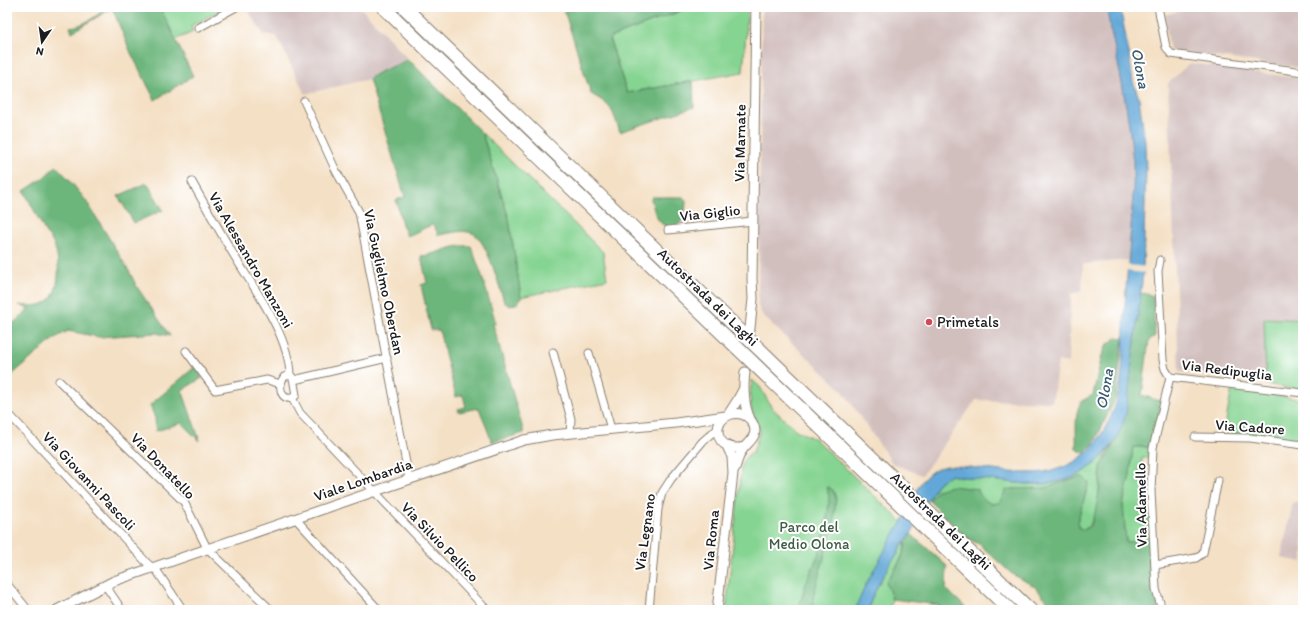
<svg xmlns="http://www.w3.org/2000/svg" width="1310" height="617" font-family="Itim,sans-serif">
	<rect width="100%" height="100%" fill="#fff"/>
	<filter id="ink" filterUnits="userSpaceOnUse"><feTurbulence type="fractalNoise" baseFrequency=".025" numOctaves="2"/><feDisplacementMap in="SourceGraphic" scale="8" xChannelSelector="R" yChannelSelector="G"/><feConvolveMatrix kernelMatrix="1 2 1 2 8 2 1 2 1" color-interpolation-filters="sRGB"/></filter>
	<filter id="wash" filterUnits="userSpaceOnUse"><feTurbulence type="fractalNoise" baseFrequency=".012" numOctaves="4" result="noise"/><feDisplacementMap in="SourceGraphic" scale="16" xChannelSelector="R" yChannelSelector="G"/><feGaussianBlur stdDeviation="0.9" result="paint"/><feColorMatrix in="noise" values="0 0 0 0 0 0 0 0 0 0 0 0 0 0 0 0 0 1.4 0 .05"/><feComposite in="paint" operator="in"/></filter>
	<g filter="url(#wash)">
		<rect width="100%" height="100%" fill="#f4e0c5"/>
		<g fill="#d1bfbe">
			<polygon points="246,7 360,7 408,59 400,64 374,74 369,79 305,94 277,36 263,34"/>
			<polygon points="762,7 1106,7 1126,106 1131,142 1132,217 1129,260 1083,264 1082,291 1071,294 1068,363 1058,361 1052,402 976,400 922,475 893,464 842,390 763,316 758,306"/>
			<polygon points="1194,7 1303,7 1303,68 1170,51 1164,15"/>
			<polygon points="1190,63 1303,79 1303,320 1264,318 1266,379 1179,372 1168,83"/>
			<polygon points="1293,502 1303,504 1303,562 1281,558"/>
		</g>
		<g fill="#86d492" stroke="#517857">
			<polygon points="160,7 222,7 220,10 191,26 193,32 175,40"/>
			<polygon points="691,7 748,7 743,72 627,93 609,38"/>
			<polygon points="482,133 603,252 607,279 521,297 509,219"/>
			<polygon points="1264,318 1303,320 1303,391 1266,384"/>
			<path d="M752,380L760,387L772,408L796,430L815,439L903,523L861,610H726L741,469C743,460 745,456 753,452L760,431L751,408L750,394Z"/>
			<polygon points="1232,388 1303,400 1303,442 1224,432"/>
			<path d="M1112,446C1108,452 1102,460 1101,468C1098,487 1101,518 1084,530L1079,528L1078,519L1089,483L1045,488L1012,489L999,503L991,504L982,499L937,490L929,501L928,500L938,483L950,475C966,478 982,479 999,481C1012,482 1026,485 1039,484C1069,483 1094,469 1112,446Z"/>
			<polygon points="1133,447 1151,447 1150,458 1142,458 1141,474 1148,474 1150,540 1126,542 1123,504 1130,475"/>
			<path d="M906,541C903,559 896,567 886,582L892,599L890,610H869L871,600L878,585L891,562L898,554L901,546Z"/>
		</g>
		<g fill="#6cb67c" stroke="#44694c">
			<path d="M106,7H160L193,76L155,100L131,53L112,8L72,32L70,27C83,26 98,16 106,7Z"/>
			<path d="M563,7H691L609,38L627,93L693,81L694,107L620,132C612,110 613,106 591,94Z"/>
			<path d="M408,59L482,133L509,219L521,297L518,303L510,306L504,302C500,288 486,237 472,233C460,229 449,234 438,235L435,227L432,225C423,228 416,233 407,236L402,224L396,200L405,197L369,79C380,69 396,67 408,59Z"/>
			<path d="M56,166L67,177L87,202L129,271L137,287L170,336L156,333L99,337L68,331L55,338L7,379V329L29,309L19,305C28,306 39,307 47,302C63,291 61,246 47,235L24,191L42,179Z"/>
			<polygon points="147,183 163,210 134,223 118,196"/>
			<path d="M652,197H683L686,200C686,206 685,216 682,221C676,228 666,229 660,222C655,216 653,207 651,199Z"/>
			<path d="M461,246H471L481,273L496,323L493,324L524,433L492,442L479,408L459,412L458,409L466,407L463,395L456,397L439,330H431L421,285L427,283L421,256C435,255 447,247 461,246Z"/>
			<polygon points="1147,293 1153,297 1155,336 1149,340 1142,395 1162,402 1151,447 1133,447 1130,475 1123,504 1126,542 1150,540 1153,591 1159,610 1056,610 1034,586 1012,574 979,544 965,537 929,501 937,490 952,486 977,489 982,498 991,504 999,503 1006,490 1012,489 1045,488 1081,476 1089,482 1078,519 1079,528 1084,530 1091,525 1095,513 1100,487 1101,467 1116,440 1126,414 1140,294"/>
			<path d="M1117,337L1123,338L1116,397L1099,433L1093,444L1084,453L1076,449C1077,437 1074,414 1080,404C1083,399 1088,398 1093,395L1102,355L1107,345Z"/>
			<polygon points="196,366 202,378 182,390 200,441 181,423 156,431 155,418 150,405"/>
			<polygon points="827,486 833,490 836,498 834,522 813,597 815,610 798,610 806,583 819,553 824,535 828,511 829,498"/>
			<path d="M911,534L947,566L946,589L968,610H944L938,605L892,599L886,582C892,573 899,565 903,555C906,547 905,542 911,534Z"/>
		</g>
		<path fill="#62a7d7" stroke="#3f627a" d="M1106,7H1120L1128,48L1133,81L1139,98L1145,142L1146,170L1143,274L1126,414C1115,455 1081,484 1038,484C1025,485 1012,482 998,481C982,479 966,478 950,475L938,483L928,500L911,534L901,546L898,554L891,562L878,585L871,600L869,610H855L866,584L895,532C913,511 914,470 947,466C988,465 1034,484 1072,463C1095,450 1108,427 1116,403C1125,374 1123,334 1125,304C1128,250 1137,195 1131,141C1126,96 1115,51 1106,7Z"/>
		<polygon fill="#f4e0c5" points="1127,265 1145,267 1145,273 1126,271"/>
	</g>
	<g filter="url(#ink)">
		<g fill="none" stroke-linecap="round" stroke-linejoin="round">
			<defs>
				<g id="minor">
					<polyline points="1158,7 1166,47 1171,54 1303,72"/>
					<polyline points="198,28 236,7"/>
					<polyline points="304,101 336,171 359,212 409,479"/>
					<path d="M192,182C206,207 220,232 235,257C255,290 289,335 290,375"/>
					<polyline points="668,230 753,221"/>
					<polyline points="1160,260 1158,271 1163,360 1165,369 1170,377 1303,393"/>
					<polyline points="186,351 215,390 267,380 281,384"/>
					<polyline points="553,352 571,419 570,433"/>
					<polyline points="589,353 611,429"/>
					<path d="M290,375L293,378L296,395L293,398C280,401 278,385 284,377Z"/>
					<polyline points="294,380 387,358"/>
					<polyline points="59,381 184,502 207,548 271,610"/>
					<polyline points="292,398 300,413 487,610"/>
					<polyline points="7,412 148,564 157,571 183,610"/>
					<polyline points="1195,437 1250,438 1303,445"/>
					<polyline points="295,518 379,610"/>
					<polyline points="1155,565 1196,558 1203,553 1218,480"/>
					<polyline points="7,584 28,610"/>
					<polyline points="105,585 122,610"/>
					<polyline points="649,610 658,509 662,493 671,479 703,441 712,433 718,430"/>
					<polyline points="1162,610 1156,589 1151,491 1153,448 1170,377"/>
				</g>
				<g id="tertiary">
					<polyline points="750,328 753,299 752,279 756,7"/>
					<path d="M745,372C743,389 743,404 750,419"/>
					<polyline points="728,415 737,401 743,390"/>
					<path d="M735,468C737,462 739,454 743,449C750,440 760,435 752,422C742,406 716,414 718,433C720,446 733,450 744,447"/>
					<polyline points="57,610 114,581 524,440 552,435 676,423 726,416"/>
					<polyline points="717,610 733,473 732,457 727,446"/>
				</g>
				<g id="motorway">
					<polyline points="383,7 1010,610"/>
					<polyline points="404,7 1030,610"/>
				</g>
			</defs>
			<use href="#minor" stroke="#887e70" stroke-width="9"/>
			<use href="#tertiary" stroke="#887e70" stroke-width="11"/>
			<use href="#motorway" stroke="#887e70" stroke-width="15"/>
			<use href="#minor" stroke="#fff" stroke-width="7"/>
			<use href="#tertiary" stroke="#fff" stroke-width="9"/>
			<use href="#motorway" stroke="#fff" stroke-width="13"/>
		</g>
	</g>
	<circle fill="#d1495b" stroke="#fff" stroke-width="1.5" cx="929" cy="322" r="4"/>
	<g text-anchor="middle" stroke-width="4" stroke-linejoin="round" paint-order="stroke">
		<g font-size="15" fill="#1c1c1c" stroke="#fff">
			<text transform="translate(740 143) rotate(-89)" y="5">Via Marnate</text>
			<text transform="translate(710 213) rotate(-6)" y="5">Via Giglio</text>
			<text transform="translate(251 260) rotate(60)" y="5">Via Alessandro Manzoni</text>
			<text transform="translate(384 282) rotate(78)" y="5">Via Guglielmo Oberdan</text>
			<text transform="translate(708 297) rotate(44)" y="5">Autostrada dei Laghi</text>
			<text transform="translate(1227 370) rotate(7)" y="5">Via Redipuglia</text>
			<text transform="translate(1250 427) rotate(4)" y="5">Via Cadore</text>
			<text transform="translate(163 466) rotate(46)" y="5">Via Donatello</text>
			<text transform="translate(363 480) rotate(-19)" y="5">Viale Lombardia</text>
			<text transform="translate(89 481) rotate(47)" y="5">Via Giovanni Pascoli</text>
			<text transform="translate(1141 505) rotate(-91)" y="5">Via Adamello</text>
			<text transform="translate(941 521) rotate(44)" y="5">Autostrada dei Laghi</text>
			<text transform="translate(645 532) rotate(-82)" y="5">Via Legnano</text>
			<text transform="translate(711 540) rotate(-84)" y="5">Via Roma</text>
			<text transform="translate(440 542) rotate(46)" y="5">Via Silvio Pellico</text>
		</g>
		<g font-size="15" fill="#1c1c1c" stroke="#fff" text-anchor="start">
			<text x="937" y="327">Primetals</text>
		</g>
		<g font-size="15" fill="#415c45" stroke="#fff">
			<text x="809" y="532">Parco del<tspan x="809" dy="17">Medio Olona</tspan></text>
		</g>
		<g font-size="16" font-style="italic" fill="#3c5b70" stroke="#fff">
			<text transform="translate(1141 68) rotate(79)" y="6">Olona</text>
			<text transform="translate(1104 389) rotate(-80)" y="6">Olona</text>
		</g>
	</g>
	<rect width="1310" height="617" fill="none" stroke="#fff" stroke-width="24"/>
	<g transform="translate(42 42) rotate(193)" stroke="#ffffff" stroke-width="3" paint-order="stroke">
	<path d="M0-3L7 15L0 10L-7 15Z" fill="#1c1c1c"/>
	<text y="-6" font-size="11" font-weight="bold" text-anchor="middle" fill="#1c1c1c">N</text>
	</g>
</svg>
